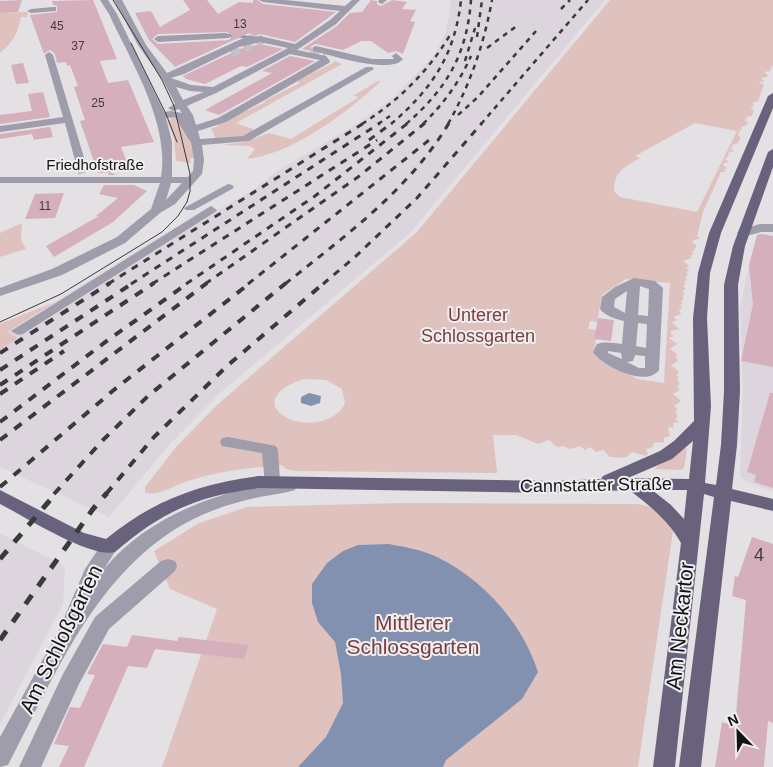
<svg xmlns="http://www.w3.org/2000/svg" width="773" height="767" font-family="Arial,sans-serif">
	<rect width="100%" height="100%" fill="#e3e1e3"/>
	<g fill="#ddd5de">
		<polygon points="451,0 605,0 410,233 220,393 170,444 109,517 0,467 0,350 18,338 6,332 206,208 217,210 250,192 279,170 361,121 395,96 435,54 446,32"/>
		<polygon points="750,260 760,262 773,274 773,491 748,483 740,476 743,388 740,308"/>
		<polygon points="0,533 65,566 63,604 0,724"/>
	</g>
	<g fill="#dfc1be" fill-rule="evenodd">
		<path d="M610,0H773V65L770,71L764,72L768,75L767,77L761,78L765,81L759,82L764,85L758,101L752,103L755,105H751L754,107L750,108L754,110L752,116L746,117L747,119L744,120L748,122L747,125L741,127L742,129H739L741,131L738,132L740,134H737L741,138L738,142L739,143L732,145L733,147L730,148L734,151L728,153L729,155L725,159L729,162L722,164L727,168L724,169L725,172H721L703,212L697,236L700,238L692,241L697,246L692,252L694,254L690,256L692,258L683,261L689,266L686,268L689,270L686,273L688,276L685,277L687,280L684,282L686,284L683,286L686,289L682,291L685,294L682,296L684,299L681,301L683,303L680,305L682,308L679,310L681,314L673,317L677,320L672,322L679,329L671,331V334L674,336L669,338L677,344L670,349L677,354L676,358L678,361L671,365L679,372L677,375L679,377L677,380L680,384L677,386L680,390L673,394L681,401L674,406L678,410L675,411L678,416L675,419L679,422L673,423L674,427L668,428L670,436L664,438V442L653,443V447L646,449L648,454L645,456L633,452C630,453 629,455 628,456C625,459 614,457 610,457L603,450L596,452L590,447L585,450L580,446L570,449L563,446L557,447L549,440L538,444L516,435H493L497,473L295,471L286,469L282,465C249,468 217,471 185,482C175,485 155,498 145,492V487L177,446L216,406L417,232ZM695,123L737,131L697,212L620,197L614,191C614,171 624,168 640,158L635,156ZM626,279L670,283L664,383L637,379L595,353L596,330L588,329L590,321L597,322L602,295ZM305,379L326,380L342,389L345,403C336,424 302,428 284,416C259,400 289,382 305,379Z"/>
		<path d="M28,12L27,17H21C17,36 14,40 0,53V13Z"/>
		<polygon points="334,61 342,64 236,123 253,129 253,131 241,138 216,139 211,128 218,127 217,124 266,102 264,101 300,83 297,81 333,63"/>
		<path d="M378,81H381C346,113 295,153 247,159L255,149L250,146L222,145L244,142L269,133L291,139L359,97L353,96Z"/>
		<path d="M175,115L176,119H181C186,132 192,144 194,158L190,159L191,163L176,161L174,139L167,121L171,120L169,116Z"/>
		<polygon points="22,223 21,240 26,249 0,257 0,233"/>
		<polygon points="55,302 7,332 18,338 0,350 0,324"/>
		<polygon points="685,448 687,449 684,468 682,470 654,469"/>
		<path d="M404,503L638,504C656,507 665,516 673,531L638,767H162L217,609L170,589L154,551L199,523L247,507Z"/>
	</g>
	<g fill="#8391b0">
		<polygon points="309,393 321,396 320,403 311,406 301,403 301,397"/>
		<path d="M389,544C405,547 422,550 437,557C484,580 522,623 538,672L522,699L446,760L443,767H298L326,737L343,703L341,674L335,642L318,622L312,603V584L327,563L343,551L358,545Z"/>
	</g>
	<g fill="none" stroke-linecap="round" stroke-linejoin="round">
		<polyline stroke="#8391b0" stroke-width="2.5" points="225,35 260,38"/>
	</g>
	<g fill="#d6afbd" fill-rule="evenodd">
		<polygon points="22,0 18,12 0,13 0,1"/>
		<polygon points="93,0 117,59 100,61 108,83 128,80 154,142 121,147 130,170 110,172 116,175 108,175 109,172 98,173 80,121 85,120 74,87 78,86 70,65 67,66 66,62 57,63 55,54 50,50 44,54 30,15 57,12 57,6 53,5 52,1"/>
		<path d="M183,0H207L218,14L239,2L253,3V0H257L263,4L336,12L295,42L260,34L254,36L249,33L175,67L149,40L135,13L151,11L160,27L190,10ZM227,32L232,36L229,40L158,44L152,39L158,34Z"/>
		<polygon points="371,0 377,1 377,4 381,6 392,0 407,2 402,9 416,10 410,21 415,22 403,54 396,51 388,53 371,41 361,41 343,50 316,44 311,46 311,51 302,49 337,26 350,13 362,12"/>
		<polygon points="260,44 283,49 247,67 241,66 205,84 186,79 183,76 240,49"/>
		<polygon points="290,56 315,61 219,115 205,110 272,73 262,71"/>
		<polygon points="23,63 29,83 16,84 11,65"/>
		<polygon points="43,92 50,117 0,124 0,115 32,111 28,94"/>
		<polygon points="50,127 53,137 34,140 32,134 0,139 0,134"/>
		<polygon points="104,185 134,185 147,191 113,222 54,257 46,246 99,216 96,216 118,198 99,194"/>
		<polygon points="64,193 55,218 25,219 35,194"/>
		<polygon points="762,234 773,236 773,367 741,361 753,304 749,265 757,235"/>
		<polygon points="598,318 614,320 611,341 594,339"/>
		<polygon points="770,393 773,393 773,488 754,482 756,475 747,472"/>
		<polygon points="752,537 773,544 773,723 768,721 764,767 715,767 722,722 735,726 746,600 732,596 735,576 738,577"/>
		<polygon points="132,635 177,641 179,637 249,645 244,659 155,649 147,668 128,666 84,767 59,767 69,746 54,744 70,707 80,708 95,675 87,674 103,644 127,647"/>
	</g>
	<g fill="none" stroke-linecap="round" stroke-linejoin="round">
		<g stroke="#c4c2c4" stroke-width="9" stroke-dasharray="9 4.5" stroke-linecap="butt">
			<polyline points="310,52 325,56"/>
			<polyline points="231,53 263,39"/>
		</g>
		<polyline stroke="#c4c2c4" stroke-width="11" stroke-dasharray="11 5.5" stroke-linecap="butt" points="81,164 84,173"/>
		<g fill="#9f9cab" fill-rule="evenodd">
			<path d="M100,0H108L117,14L164,112L171,111L182,113L179,109L173,111L168,108L175,104L164,82L138,45L114,0H122L146,45L167,73L250,35L254,38L260,36L295,44L330,20L340,11L263,2L259,0H285L345,6L352,0H360L336,24L297,50L326,56L330,61L329,63L226,122L198,131L200,139L243,136L366,67H372L374,69L249,141L202,145L204,160L202,174L175,204L160,213L125,243L62,275L0,296V288L52,269L117,237L151,209L160,183H0V177H161C170,123 131,62 109,14ZM260,42L288,48L213,87L191,85L171,78L184,74L239,47ZM290,54L320,60L218,118L196,125L193,115L187,106L216,93ZM176,87L190,91L204,92L183,100ZM175,117L191,143L194,160L193,171L188,177H172V142L166,118ZM171,183H182L166,200Z"/>
			<polygon points="379,0 387,0 382,4 378,2"/>
			<polygon points="53,7 56,7 56,11 31,13 27,11 31,9"/>
			<polygon points="226,33 230,36 229,38 158,42 154,39 158,36"/>
			<path d="M316,46L372,59H394L392,56L396,53L403,59C391,75 331,55 313,51V47Z"/>
			<polygon points="49,52 53,55 86,164 85,166 77,166 76,164 65,123 0,132 0,126 63,117 45,55"/>
			<polygon points="228,184 232,185 234,187 232,189 194,210 186,210 184,208"/>
			<polygon points="211,206 217,210 215,212 23,334 18,335 11,331"/>
			<polygon points="760,224 773,224 773,232 761,232 743,237 737,233 739,230"/>
			<path d="M634,278L655,281L663,288L659,370C646,388 602,366 593,352L597,344C606,341 613,343 622,344L624,321C616,319 605,316 600,309L602,297L615,287ZM640,286L649,289L648,316L638,315ZM627,291L625,313L614,307L615,299ZM638,323L647,324L646,348L636,346ZM608,351L621,353L622,359L608,353ZM635,355L645,356V368H639L627,362L633,361Z"/>
			<path d="M228,437L276,446L278,450L280,481L289,480L295,482L297,486L295,490C285,493 275,494 265,496C244,500 223,506 204,514C101,559 57,672 8,765L0,767V737L58,632L85,569L103,542L109,540L115,542L118,547L104,569C145,520 204,497 265,484L262,453L222,446L220,442L222,438Z"/>
			<polygon points="168,559 175,561 177,566 175,571 109,629 79,684 41,767 19,767 63,674 95,617 161,561"/>
		</g>
		<path fill="#68627c" fill-rule="evenodd" d="M773,93V108L721,233L710,273L707,318L711,406L705,483L716,485L721,445L724,391V285L733,246L768,152L773,149V167L745,246L738,285L740,391L737,445L732,489L773,499V511L731,501L701,767H679L714,497L704,494L675,767H653L681,543C668,520 649,505 629,490L553,493L259,488C197,496 163,511 115,552C91,559 24,516 0,504V490L84,533L106,539C154,500 198,484 259,476L553,481L601,479L603,476L660,451L674,441L694,421L693,318L698,273L709,233L768,96ZM693,441L689,479L628,478L672,459ZM652,490H687L684,519L671,505Z"/>
		<g stroke="#3b3a3b" stroke-width="1">
			<polyline points="131,43 166,114 177,142"/>
			<polyline points="0,322 61,294 162,232 178,216 187,202 190,191 190,174 174,106 162,80 113,0"/>
		</g>
		<g stroke="#3b3a3b" stroke-width="2.5" stroke-dasharray="5 5" stroke-linecap="butt">
			<polyline points="561,9 570,0"/>
			<polyline points="477,37 482,0"/>
			<polyline points="487,48 518,25"/>
			<polyline points="465,61 475,28"/>
			<polyline points="458,115 478,97 536,31"/>
			<path d="M362,124C398,101 428,72 450,35"/>
			<polyline points="378,124 390,116"/>
			<path d="M391,124C432,89 455,55 461,0"/>
			<path d="M406,124C447,89 467,54 471,0"/>
			<path d="M423,124C444,103 459,83 471,56"/>
			<path d="M448,124C470,85 484,44 492,0"/>
			<polyline points="481,124 588,0"/>
		</g>
		<g stroke="#3b3a3b" stroke-width="3" stroke-dasharray="7 7" stroke-linecap="butt">
			<polyline points="369,140 392,123"/>
			<polyline points="108,284 364,123"/>
			<polyline points="131,284 380,123"/>
			<polyline points="152,284 377,140"/>
			<polyline points="186,284 315,196 408,123"/>
			<polyline points="205,284 358,177 425,123"/>
			<polyline points="248,284 433,137"/>
			<path d="M285,284C345,236 409,190 449,123"/>
			<polyline points="323,284 355,257 417,198 482,123"/>
		</g>
		<g stroke="#3b3a3b" stroke-width="4" stroke-dasharray="9 9" stroke-linecap="butt">
			<polyline points="0,353 110,283"/>
			<polyline points="0,370 133,283"/>
			<polyline points="0,385 154,283"/>
			<polyline points="0,394 64,351"/>
			<polyline points="0,422 104,343 188,283"/>
			<polyline points="0,440 207,283"/>
			<polyline points="0,487 115,389 250,283"/>
			<polyline points="54,494 103,440 148,396 286,283"/>
			<polyline points="106,494 154,437 227,366 324,283"/>
		</g>
		<g stroke="#3b3a3b" stroke-width="5" stroke-dasharray="11 11" stroke-linecap="butt">
			<polyline points="0,559 56,493"/>
			<polyline points="0,640 93,509 107,493"/>
		</g>
	</g>
	<g text-anchor="middle" stroke-width="4" stroke-linejoin="round" paint-order="stroke">
		<g font-size="12" fill="#443a3e">
			<text x="240" y="28">13</text>
			<text x="57" y="30">45</text>
			<text x="78" y="50">37</text>
			<text x="98" y="107">25</text>
			<text x="45" y="210">11</text>
		</g>
		<g font-size="15" fill="#141314" stroke="#f1eef1">
			<text x="95" y="170">Friedhofstraße</text>
		</g>
		<g font-size="18" fill="#773f3b" stroke="#f1eef1">
			<text x="478" y="321">Unterer<tspan x="478" dy="21">Schlossgarten</tspan></text>
		</g>
		<g font-size="18" fill="#141314" stroke="#f1eef1">
			<text transform="translate(596 485) rotate(-1)" y="6">Cannstatter Straße</text>
		</g>
		<g font-size="18" fill="#443a3e">
			<text x="759" y="561">4</text>
		</g>
		<g font-size="21" fill="#773f3b" stroke="#f1eef1">
			<text x="413" y="630">Mittlerer<tspan x="413" dy="24">Schlossgarten</tspan></text>
		</g>
		<g font-size="21" fill="#141314" stroke="#f1eef1">
			<text transform="translate(680 626) rotate(-84)" y="7">Am Neckartor</text>
			<text transform="translate(61 639) rotate(-64)" y="7">Am Schloßgarten</text>
		</g>
	</g>
	<g transform="translate(738 732) rotate(337)" stroke="#f1eef1" stroke-width="4" paint-order="stroke">
	<path d="M0-4L9 19L0 12L-9 19Z" fill="#141314"/>
	<text y="-8" font-size="14" font-weight="bold" text-anchor="middle" fill="#141314">N</text>
	</g>
</svg>
